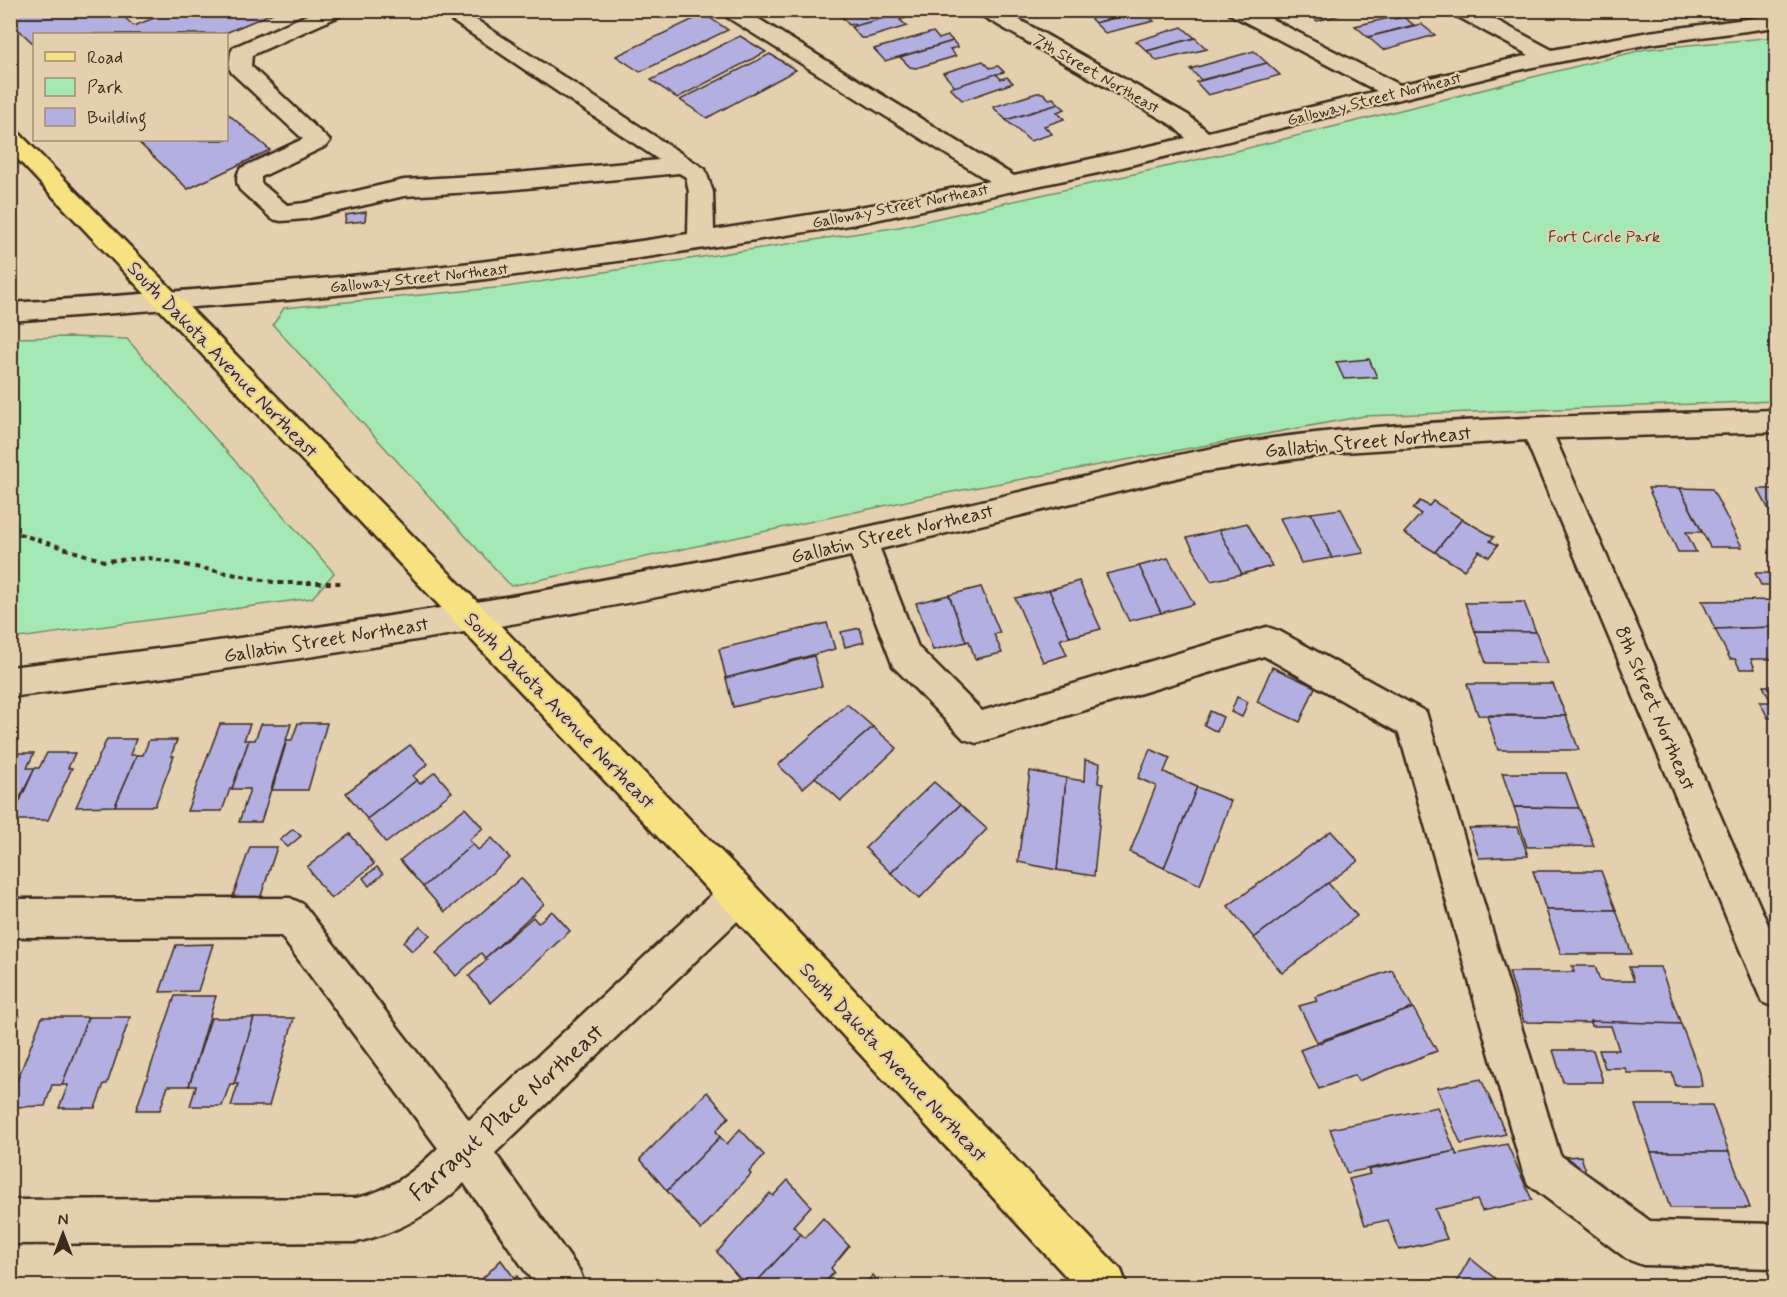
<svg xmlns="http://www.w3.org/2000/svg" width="1787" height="1297" font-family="Mynerve,sans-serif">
	<rect width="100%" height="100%" fill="#e4d0ae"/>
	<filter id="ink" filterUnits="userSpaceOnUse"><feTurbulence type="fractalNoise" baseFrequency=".0167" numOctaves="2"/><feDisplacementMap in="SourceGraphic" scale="12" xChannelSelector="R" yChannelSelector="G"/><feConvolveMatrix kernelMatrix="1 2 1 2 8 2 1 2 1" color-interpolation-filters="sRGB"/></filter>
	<g filter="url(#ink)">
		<g fill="#a4e9b5" stroke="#708a6a" stroke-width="1.5">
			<polygon points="1776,37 1776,401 1364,416 925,497 511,586 273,325 284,308 506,287 899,227 1236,151 1646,49"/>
			<polygon points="69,337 127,339 334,573 312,598 11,639 11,338"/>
		</g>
		<g fill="#b3afe0" stroke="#3b2a1e" stroke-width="1.5">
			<polygon points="10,10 116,10 134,26 154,18 148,13 152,10 280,10 223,34 34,34 34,44 10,22"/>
			<polygon points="858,10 901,10 903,13 856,26 854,24 849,25 842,17"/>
			<polygon points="1093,10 1142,10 1142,11 1095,23 1085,13"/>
			<polygon points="1308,10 1359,10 1317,21 1306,11"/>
			<polygon points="1554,10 1600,10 1603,12 1573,16 1565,11 1558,13"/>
			<polygon points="1142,11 1154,21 1105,33 1095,23"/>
			<polygon points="903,13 908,17 900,20 907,26 867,38 861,38 851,27"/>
			<polygon points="704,14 728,30 640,72 616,56"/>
			<polygon points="1393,17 1395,19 1403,17 1414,25 1368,37 1355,26"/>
			<polygon points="1421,24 1435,35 1383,50 1368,37"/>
			<polygon points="1182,27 1195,38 1147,51 1136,41"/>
			<polygon points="933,32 939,39 948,36 953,41 885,61 874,49"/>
			<polygon points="740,36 766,52 677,98 651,80"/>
			<polygon points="1195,38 1207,49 1157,61 1147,51"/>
			<polygon points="953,41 958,47 950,49 956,56 916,68 910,67 900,57"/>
			<polygon points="1254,51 1267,63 1201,80 1190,69"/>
			<polygon points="770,54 796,70 707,118 680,100"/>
			<polygon points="983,61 990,68 998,66 1004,72 955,87 943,73"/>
			<polygon points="1267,63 1280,75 1208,95 1196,82"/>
			<polygon points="996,74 1001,79 1007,77 1013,83 967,99 962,100 950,88"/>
			<polygon points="1037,93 1043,93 1049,99 1053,98 1059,104 1006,120 993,107"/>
			<polygon points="1059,104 1065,109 1057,112 1064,119 1044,126 1052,134 1030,141 1006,120"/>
			<polygon points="226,112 270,150 188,189 136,140 226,140"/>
			<polygon points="366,212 365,221 345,223 346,215"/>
			<polygon points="1369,359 1377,377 1344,379 1336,362"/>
			<polygon points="1648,488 1680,488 1702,532 1686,532 1696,552 1678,552"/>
			<polygon points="1680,488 1712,489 1742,547 1710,547"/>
			<polygon points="1758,489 1776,489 1776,523"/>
			<polygon points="1420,501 1429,506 1433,501 1462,519 1435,552 1404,533 1421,514 1413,509"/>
			<polygon points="1341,509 1364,553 1332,558 1311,513"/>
			<polygon points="1311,513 1332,558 1301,563 1280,518"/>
			<polygon points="1462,519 1494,537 1490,541 1498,545 1489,557 1479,551 1464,570 1435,552"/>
			<polygon points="1247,523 1272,566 1242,574 1219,530"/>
			<polygon points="1219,530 1242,574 1211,581 1187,538"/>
			<polygon points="1168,558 1194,604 1161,613 1139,566"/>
			<polygon points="1139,566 1161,613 1129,621 1106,574"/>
			<polygon points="1755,573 1775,573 1776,585 1761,585"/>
			<polygon points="1079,581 1101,629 1070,637 1049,590"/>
			<polygon points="981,587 1000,633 994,634 1002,653 975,659 969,641 966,642 949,595"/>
			<polygon points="1049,590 1070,637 1060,639 1067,655 1043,662 1015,598"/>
			<polygon points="949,595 966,642 933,650 916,603"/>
			<polygon points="1776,600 1776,627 1715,629 1702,601"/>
			<polygon points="1524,602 1536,632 1475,631 1465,603"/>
			<polygon points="827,623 835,649 726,678 719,649"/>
			<polygon points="1776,627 1776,659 1751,659 1755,669 1740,669 1735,659 1730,659 1715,629"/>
			<polygon points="860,628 864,642 845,647 841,632"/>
			<polygon points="1475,631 1536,632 1548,663 1486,663"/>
			<polygon points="814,656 822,686 733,707 726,678"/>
			<polygon points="1272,667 1315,687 1300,722 1257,702"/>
			<polygon points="1467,684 1553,684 1566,716 1478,715"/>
			<polygon points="1763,686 1776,686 1776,718 1768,718 1760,702 1771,702"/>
			<polygon points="1237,697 1248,702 1242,717 1231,712"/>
			<polygon points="847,704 873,727 803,788 778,765"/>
			<polygon points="1210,711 1223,717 1217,732 1204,725"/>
			<polygon points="1487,716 1566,716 1579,750 1498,750"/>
			<polygon points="298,723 327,723 308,790 272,790 287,740 292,740"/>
			<polygon points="220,724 250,724 244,740 249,740 232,789 230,789 222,811 187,811"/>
			<polygon points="261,724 291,724 261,822 239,822 250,789 232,789 249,740 255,740"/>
			<polygon points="873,727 897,748 841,801 815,777"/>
			<polygon points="107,739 136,739 130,755 137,755 115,806 76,807"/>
			<polygon points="149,740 177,740 171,756 174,756 155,806 115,806 137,755 143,755"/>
			<polygon points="410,745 428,764 413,776 417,780 367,819 346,793"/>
			<polygon points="1150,749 1170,758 1164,772 1197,787 1164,868 1130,852 1156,786 1138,778"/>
			<polygon points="10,753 34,753 27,768 35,768 10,818"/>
			<polygon points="47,753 75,753 68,768 72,768 48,820 11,820 35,768 39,768"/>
			<polygon points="1085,760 1100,763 1098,783 1103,784 1094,876 1057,870 1066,778 1084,781"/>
			<polygon points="1030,771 1066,778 1057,870 1018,862"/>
			<polygon points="435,772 452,792 386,843 367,819 417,780 420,784"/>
			<polygon points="1502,773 1566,773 1579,808 1514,807"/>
			<polygon points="934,782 960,805 891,873 865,848"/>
			<polygon points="1197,787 1231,801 1200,885 1164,868"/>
			<polygon points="960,805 987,829 919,899 891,873"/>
			<polygon points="1514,807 1579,808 1594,846 1527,847"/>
			<polygon points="465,808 483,828 469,840 473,844 423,887 400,860"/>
			<polygon points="1518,827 1528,856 1479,858 1469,828"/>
			<polygon points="293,829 301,836 288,847 280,840"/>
			<polygon points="1331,831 1358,861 1254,938 1228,906"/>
			<polygon points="350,834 374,864 331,899 307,867"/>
			<polygon points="492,838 510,858 445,912 423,887 473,844 478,850"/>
			<polygon points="250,847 277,847 259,902 231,902"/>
			<polygon points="377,867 383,874 369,886 363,878"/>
			<polygon points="1533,871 1601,871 1616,910 1546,910"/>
			<polygon points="521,878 544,904 485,958 481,953 456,976 436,953"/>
			<polygon points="1328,883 1357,916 1282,973 1254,938"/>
			<polygon points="1546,910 1616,910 1632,954 1561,954"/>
			<polygon points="552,911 570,931 491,1003 469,976 487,960 485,958 533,917 538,923"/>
			<polygon points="420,926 430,935 412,951 403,942"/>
			<polygon points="213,944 198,991 160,992 176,945"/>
			<polygon points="1572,966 1595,966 1600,981 1634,981 1629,967 1660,967 1681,1024 1524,1022 1509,972 1574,972"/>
			<polygon points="1392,970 1413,1008 1317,1042 1299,1006 1317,1001 1315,997"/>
			<polygon points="175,996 216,996 189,1086 168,1086 160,1110 136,1110"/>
			<polygon points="1413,1008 1437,1051 1358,1081 1355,1075 1319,1089 1300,1050"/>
			<polygon points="10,1017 19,1017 10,1038"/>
			<polygon points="42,1017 88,1017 62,1085 52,1085 45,1106 10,1107 17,1086 15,1086"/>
			<polygon points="88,1017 130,1017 107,1084 104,1084 95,1108 59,1108 68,1085 62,1085"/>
			<polygon points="211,1018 254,1018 234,1084 230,1084 222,1106 190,1106 196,1086 189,1086"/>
			<polygon points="254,1018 294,1018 269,1106 231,1106 238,1084 234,1084"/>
			<polygon points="1591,1021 1681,1024 1700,1073 1702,1086 1676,1086 1672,1073 1627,1073 1625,1068 1605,1068 1599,1050 1619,1050 1611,1026 1592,1026"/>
			<polygon points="1553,1050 1593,1050 1603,1082 1563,1082"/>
			<polygon points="1481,1079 1506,1134 1461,1144 1437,1088"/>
			<polygon points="707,1092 729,1117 716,1131 720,1137 667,1191 640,1159"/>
			<polygon points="1635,1105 1712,1105 1729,1152 1651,1152"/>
			<polygon points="1437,1107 1455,1151 1347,1173 1330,1129"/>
			<polygon points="740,1129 764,1155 749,1172 751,1174 701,1230 667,1191 720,1137 727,1144"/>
			<polygon points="1507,1144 1532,1200 1482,1211 1477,1200 1435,1209 1447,1239 1399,1250 1388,1220 1365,1225 1349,1179 1370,1174 1368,1170 1455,1151 1457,1155"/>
			<polygon points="1651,1152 1729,1152 1750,1208 1670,1208"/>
			<polygon points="1581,1156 1589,1182 1573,1183 1565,1157"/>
			<polygon points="788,1180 811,1206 793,1226 801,1234 753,1286 746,1286 717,1252 770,1193 773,1196"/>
			<polygon points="823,1218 849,1246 831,1268 834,1272 822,1286 753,1286 801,1234 805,1238"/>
			<polygon points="1470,1258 1504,1286 1454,1286"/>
			<polygon points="501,1260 515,1279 517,1276 525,1286 475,1286"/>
			<polygon points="873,1275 882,1286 863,1286"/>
		</g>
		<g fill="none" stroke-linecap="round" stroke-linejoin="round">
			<defs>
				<g id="minor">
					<path d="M318,10H347L344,14L252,55L251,66L330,141L326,146L261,177V183L287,205L305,203L404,180L506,174L659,160L436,10H461L705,169L713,192L714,230L878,204L989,181L722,14L719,10H744L1014,176L1186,138L1172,125L979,14L976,10H1002L1188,115L1208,132L1377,91L1230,14L1227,10H1254L1400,85L1529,55L1453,14L1450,10H1477L1552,50L1649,32L1776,15V27L1649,44L1523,69L1098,173L856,224L654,256L471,281L287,300L10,321V303C237,289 464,268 688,234L689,192L686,177L679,173L506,190L404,196L305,219L281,221L272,219L240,190C236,183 236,175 241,168L303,139L232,73L229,68L231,52L234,47Z"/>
					<path d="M1776,410V432L1555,438L1776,943V1008L1762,1002L1526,440L1344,452L1201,472L880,549L918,647L982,711L1267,627L1279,631L1426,712L1560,1155L1650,1221L1776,1224V1268L1643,1265L1627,1259L1528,1184L1522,1169L1399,733L1264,656L976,743L964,739L893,666L851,556C574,619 293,663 10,697V667C273,637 533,597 791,543C882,525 972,503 1063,482C1133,465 1202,448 1274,438C1440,416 1608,416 1776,410Z"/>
					<path d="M738,877L751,882L757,895L751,908L495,1153L579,1270L585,1286H536L464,1183C433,1213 398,1233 356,1242L10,1244V1200L356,1198C390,1191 414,1172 438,1148L281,936L10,937V899L290,898L303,904L469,1120L725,882Z"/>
				</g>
				<polygon id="major" points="10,130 18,132 751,882 1121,1270 1127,1286 1075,1286 725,908 10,151"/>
			</defs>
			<use href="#minor" stroke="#3b2a1e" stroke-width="5"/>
			<use href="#major" stroke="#3b2a1e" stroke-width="5"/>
			<polyline stroke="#3b2a1e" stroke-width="4" stroke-dasharray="5 4.5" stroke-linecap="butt" points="10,531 104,561 149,558 278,583 341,583"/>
			<use href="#minor" fill="#e4d0ae" fill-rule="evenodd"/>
			<use href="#major" fill="#f7e281" fill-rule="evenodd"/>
		</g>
	</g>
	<g text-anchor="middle" stroke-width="4.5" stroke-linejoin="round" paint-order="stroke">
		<g font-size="16" fill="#3b2a1e" stroke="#e4d0ae">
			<text transform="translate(1097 73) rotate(30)" y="6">7th Street Northeast</text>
			<text transform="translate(1374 98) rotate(-14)" y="6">Galloway Street Northeast</text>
			<text transform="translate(900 205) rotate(-11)" y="6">Galloway Street Northeast</text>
			<text transform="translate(419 277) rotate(-6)" y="6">Galloway Street Northeast</text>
		</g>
		<g font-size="16" fill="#463d2d" stroke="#e4d0ae">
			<text x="1604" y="242">Fort Circle Park</text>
		</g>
		<g font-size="20" fill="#3b2a1e" stroke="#e4d0ae">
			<text transform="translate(223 359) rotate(46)" y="7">South Dakota Avenue Northeast</text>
			<text transform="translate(1368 441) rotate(-5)" y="7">Gallatin Street Northeast</text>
			<text transform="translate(892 533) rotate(-13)" y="7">Gallatin Street Northeast</text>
			<text transform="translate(326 639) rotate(-9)" y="7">Gallatin Street Northeast</text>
			<text transform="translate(1656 708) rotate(67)" y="7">8th Street Northeast</text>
			<text transform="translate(560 710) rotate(46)" y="7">South Dakota Avenue Northeast</text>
			<text transform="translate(894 1062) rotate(47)" y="7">South Dakota Avenue Northeast</text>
		</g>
		<g font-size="24" fill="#3b2a1e" stroke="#e4d0ae">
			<text transform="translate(506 1112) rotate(-42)" y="8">Farragut Place Northeast</text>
		</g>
	</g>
	<rect width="1787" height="1297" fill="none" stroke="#e4d0ae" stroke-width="36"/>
	<rect x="18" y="18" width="1751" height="1261" fill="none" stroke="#3b2a1e" stroke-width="2" filter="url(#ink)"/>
	<rect x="33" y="33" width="195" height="108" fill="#e4d0ae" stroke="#a08e74" stroke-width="1.5"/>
	<rect x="45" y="52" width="30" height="9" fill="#f7e281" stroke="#a08e74" stroke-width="1.5"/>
	<text x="87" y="63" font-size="18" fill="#3b2a1e">Road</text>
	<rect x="45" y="78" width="30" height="18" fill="#a4e9b5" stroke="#a08e74" stroke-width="1.5"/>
	<text x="87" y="93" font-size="18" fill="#3b2a1e">Park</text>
	<rect x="45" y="108" width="30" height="18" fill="#b3afe0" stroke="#a08e74" stroke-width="1.5"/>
	<text x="87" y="123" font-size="18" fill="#3b2a1e">Building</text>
	<g transform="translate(63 1234)" stroke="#e4d0ae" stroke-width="4.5" paint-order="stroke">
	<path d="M0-4.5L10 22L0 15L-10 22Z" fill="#3b2a1e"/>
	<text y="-9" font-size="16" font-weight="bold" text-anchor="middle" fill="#3b2a1e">N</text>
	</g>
</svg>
